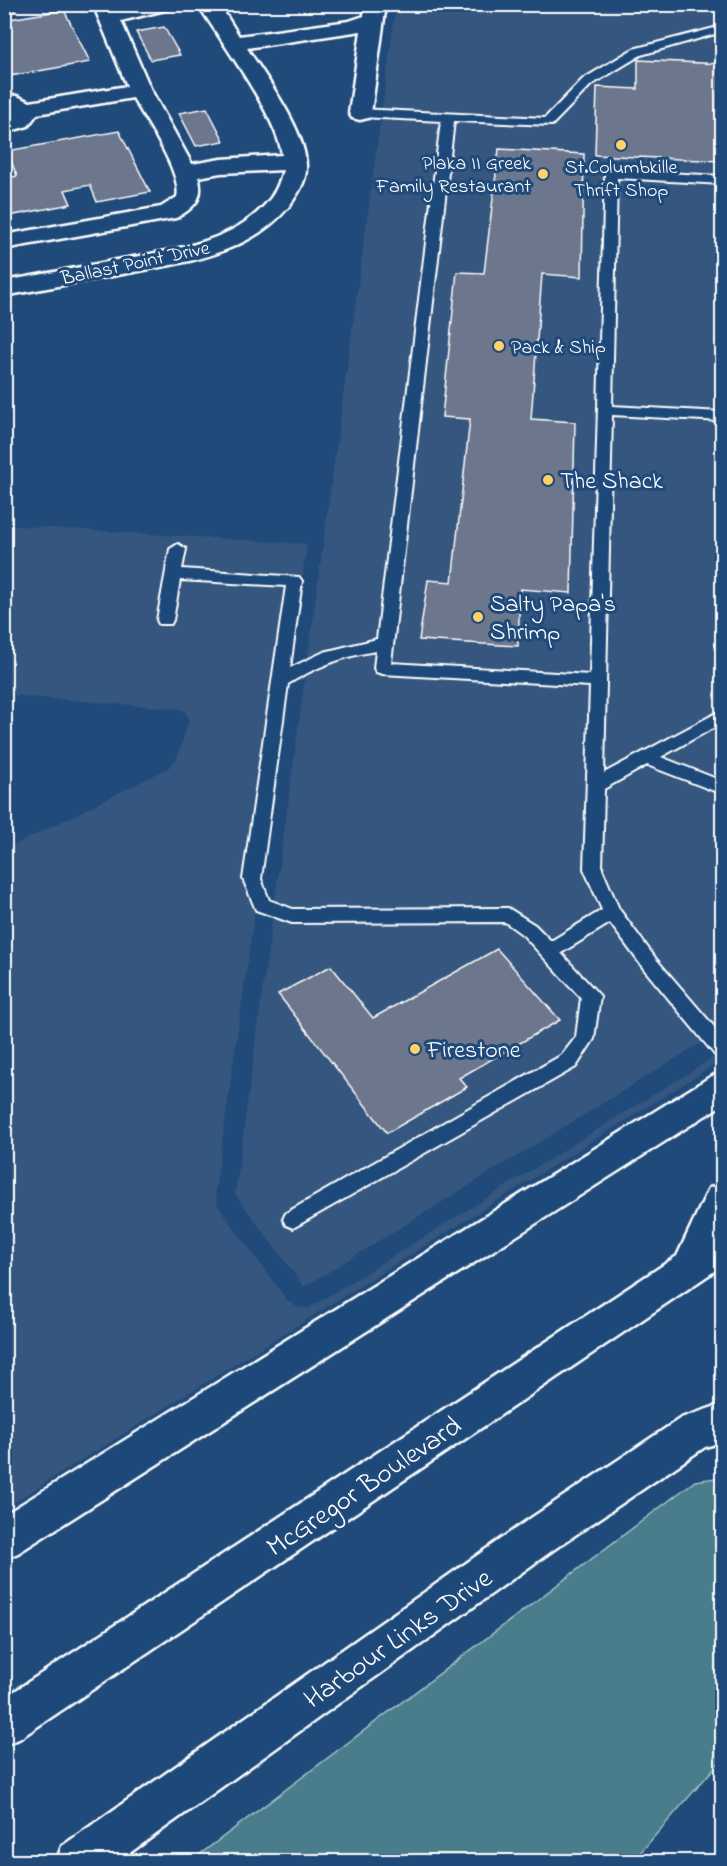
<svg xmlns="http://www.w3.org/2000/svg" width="727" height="1866" font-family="'Indie Flower',sans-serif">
	<rect width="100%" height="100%" fill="#1f4a7a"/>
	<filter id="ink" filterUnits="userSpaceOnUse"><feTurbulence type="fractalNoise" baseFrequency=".0167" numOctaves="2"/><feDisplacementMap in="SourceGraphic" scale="12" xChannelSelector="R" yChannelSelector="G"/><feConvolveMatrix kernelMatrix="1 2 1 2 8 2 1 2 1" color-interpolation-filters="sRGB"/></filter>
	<g filter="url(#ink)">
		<g fill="#36577f">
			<polygon points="396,5 722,5 722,1030 304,1287 235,1194"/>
			<polygon points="5,525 307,544 215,1192 218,1206 287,1300 297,1307 309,1308 719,1054 719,1062 5,1508 5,850 168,768 177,758 189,720 185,711 180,709 5,695"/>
		</g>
		<polygon fill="#487d8b" stroke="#a4bec5" stroke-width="1.5" points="722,1477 722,1759 633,1861 191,1861 695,1481"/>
		<g fill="#6c768c" stroke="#fff" stroke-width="1.5">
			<polygon points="64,10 90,62 4,77 4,20"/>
			<polygon points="164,27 180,55 151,60 136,32"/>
			<polygon points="638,60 722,64 722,161 595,155 597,87 638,89"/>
			<polygon points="207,108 224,141 196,146 179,113"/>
			<polygon points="119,131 150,192 97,202 90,185 65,190 71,204 4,217 4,179 17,176 7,151"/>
			<polygon points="499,149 584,154 582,277 542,274 531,419 575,422 571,593 520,589 518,646 419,640 428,580 452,582 470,419 442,417 457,272 484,273"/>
			<polygon points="497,949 560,1020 459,1078 467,1087 387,1133 278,994 331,966 373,1018"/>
		</g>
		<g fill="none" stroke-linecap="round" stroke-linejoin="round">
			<defs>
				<path id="lane" d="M722,26V32L641,55L591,85L552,125L454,121L391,663L590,675L605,174L611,170L722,176V184L617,178L612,406L722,412V421L612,415L604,773L722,710V723L661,757L722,781V794L647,765L604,789L602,869L619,909L656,959L722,1036V1057L715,1055L644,969L610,923L561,953L600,996L594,1039L576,1067L293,1228L286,1225L283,1219L286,1213L562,1055L576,1037L581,998L523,935L505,922L292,923L256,910L243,879L286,586L180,580L173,620L171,624H159L157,620L170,549L178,544L186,549L182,569L299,577L302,581L290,668L324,652L377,639L441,121L360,117L354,113L360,109L545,118L583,79L633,49ZM376,651L374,668L376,672L382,674L590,686L584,869L602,910L551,941L535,925L508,908L293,909L269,900L261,879L288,684C315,667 344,656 376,651Z"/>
				<g id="street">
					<polygon points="4,4 18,4 15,8 4,11"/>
					<path d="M93,4H114L116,9L136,4H176L173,8L121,21L151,90L192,164L221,159L282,155C278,119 224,45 203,12L196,4H219L239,36L349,21L364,16L365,4H386L371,113L368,118L360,120L352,118L349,113L361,31L247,48C266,78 308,133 306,169C306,182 297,195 290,205C248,258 173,264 112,276C76,283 40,289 4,296V281C40,275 76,268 112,261C163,251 227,246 264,206C275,195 279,184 283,170L221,173L198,177C205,198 194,208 176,218L4,249V235L161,207L177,197C183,174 145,119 133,98L37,114L28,126L4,133V119L12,116L15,111L4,109V95L17,96L30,102L127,86Z"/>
					<polygon points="722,1404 722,1442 705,1447 553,1550 117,1862 56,1862 62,1846 525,1522 681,1418"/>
				</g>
				<g id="secondary">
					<polygon points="722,1072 722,1105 18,1553 4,1559 4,1515 710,1077"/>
					<polygon points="722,1183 722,1266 19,1739 4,1745 4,1698 677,1256 709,1188"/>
				</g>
			</defs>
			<use href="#lane" stroke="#fff" stroke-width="4"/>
			<use href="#street" stroke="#fff" stroke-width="5"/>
			<use href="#secondary" stroke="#fff" stroke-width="5"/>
			<use href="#lane" fill="#1f4a7a" fill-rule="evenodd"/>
			<use href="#street" fill="#1f4a7a" fill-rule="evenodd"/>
			<use href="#secondary" fill="#1f4a7a" fill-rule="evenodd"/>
		</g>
	</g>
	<g fill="#ffd166" stroke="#1f4a7a" stroke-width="2">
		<circle cx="621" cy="145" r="6"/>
		<circle cx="543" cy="174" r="6"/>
		<circle cx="499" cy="346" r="6"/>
		<circle cx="548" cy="480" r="6"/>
		<circle cx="478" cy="617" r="6"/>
		<circle cx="415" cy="1049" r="6"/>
	</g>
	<g text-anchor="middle" stroke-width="6" stroke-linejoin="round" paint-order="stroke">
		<g font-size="20" fill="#fff" stroke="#1f4a7a" text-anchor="end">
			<text x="531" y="169">Plaka II Greek<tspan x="531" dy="23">Family Restaurant</tspan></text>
			<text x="621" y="173" text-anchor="middle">St.Columbkille<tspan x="621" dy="23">Thrift Shop</tspan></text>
			<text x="511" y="353" text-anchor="start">Pack &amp; Ship</text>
		</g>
		<g font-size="20" fill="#fff" stroke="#1f4a7a">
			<text transform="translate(135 262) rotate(-12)" y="7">Ballast Point Drive</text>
		</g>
		<g font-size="24" fill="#fff" stroke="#1f4a7a" text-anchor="start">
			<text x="560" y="488">The Shack</text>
			<text x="490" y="611">Salty Papa's<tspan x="490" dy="28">Shrimp</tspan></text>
			<text x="427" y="1057">Firestone</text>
		</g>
		<g font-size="28" fill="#fff" stroke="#1f4a7a">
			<text transform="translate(363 1485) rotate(-34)" y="10">McGregor Boulevard</text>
			<text transform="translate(397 1637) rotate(-35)" y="10">Harbour Links Drive</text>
		</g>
	</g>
	<rect width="727" height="1866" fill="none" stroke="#1f4a7a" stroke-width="24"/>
	<rect x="12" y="12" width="703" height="1842" fill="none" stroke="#fff" stroke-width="2" filter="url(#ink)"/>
</svg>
